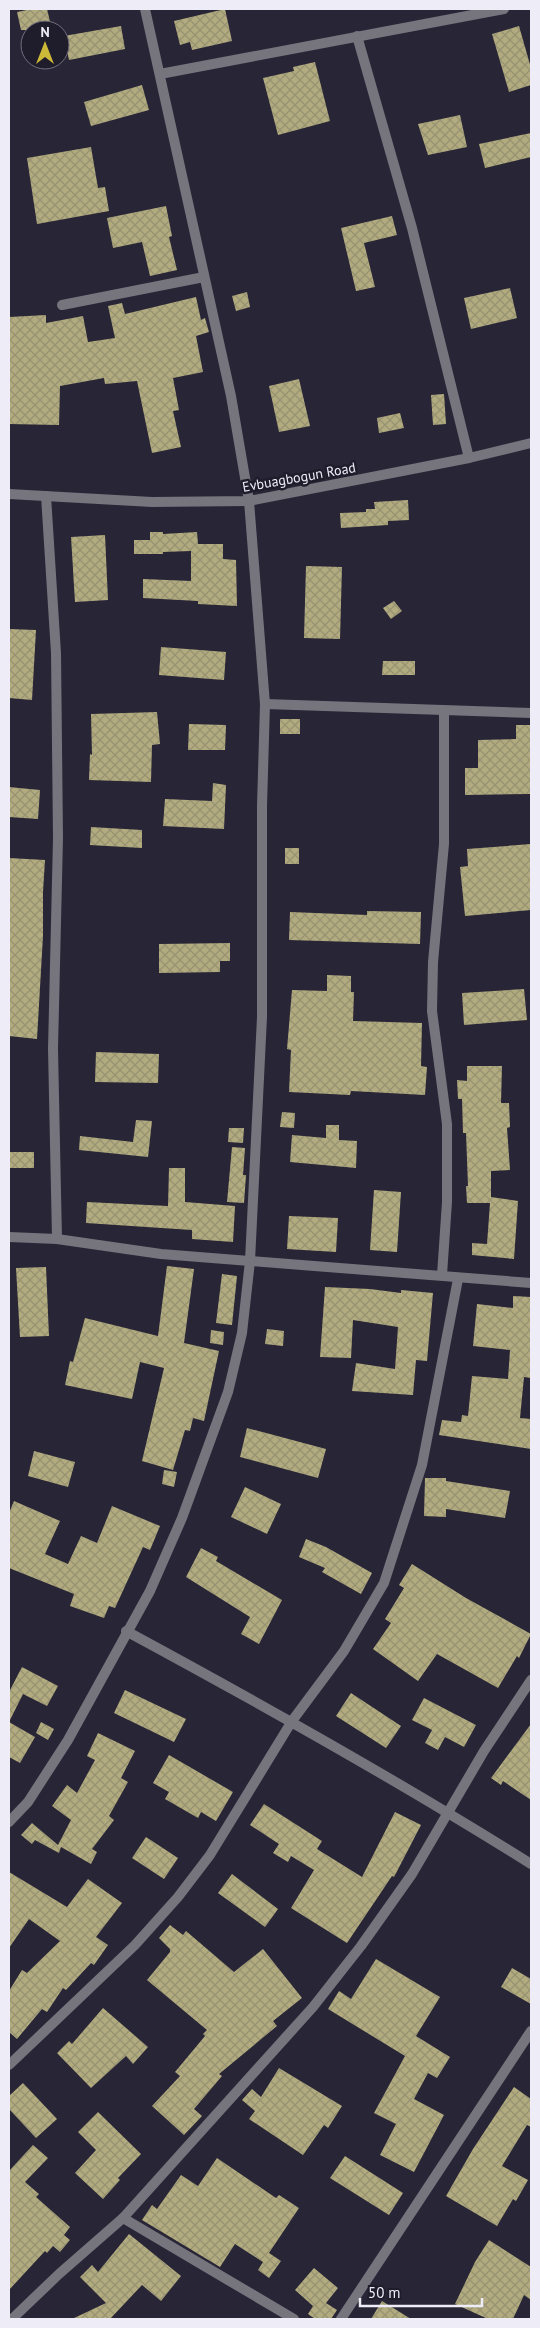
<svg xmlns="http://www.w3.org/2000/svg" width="540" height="2328" font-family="'PT Sans',sans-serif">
	<defs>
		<pattern id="building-cross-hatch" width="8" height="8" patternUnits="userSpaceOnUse" patternTransform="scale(1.25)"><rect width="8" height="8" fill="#b2ab7f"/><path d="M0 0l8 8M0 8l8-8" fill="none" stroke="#979272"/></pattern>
	</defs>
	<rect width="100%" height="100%" fill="#282536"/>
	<g fill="url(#building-cross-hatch)">
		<polygon points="32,9 47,9 52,30 21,30 17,12"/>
		<polygon points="225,9 232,41 192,50 190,42 180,45 174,21"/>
		<polygon points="121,26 125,49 69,60 64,36"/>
		<polygon points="519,26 531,68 531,85 509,92 492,34"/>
		<polygon points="315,62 330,121 278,135 263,78 294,71 293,67"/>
		<polygon points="142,85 149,110 91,126 84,102"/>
		<polygon points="460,115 467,147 428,155 418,124"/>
		<polygon points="531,133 531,157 485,168 479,144"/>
		<polygon points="91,147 98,188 105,187 109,211 37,224 27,158"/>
		<polygon points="166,206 172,236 169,237 177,270 150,276 142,242 113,248 107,218"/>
		<polygon points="392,216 397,235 364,243 375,287 356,291 341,228"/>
		<polygon points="510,288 517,318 471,329 464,298"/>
		<polygon points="247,292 250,307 236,311 232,296"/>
		<polygon points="196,297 201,320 205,318 209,332 196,336 203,372 173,378 179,410 173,411 181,447 152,453 137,381 105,384 104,378 60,386 59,425 9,424 9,317 46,315 46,323 83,316 88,342 115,338 108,306 122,303 125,314"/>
		<polygon points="299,379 310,426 279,432 269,386"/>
		<polygon points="444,394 446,424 433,425 431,395"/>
		<polygon points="400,413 404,428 379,433 377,418"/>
		<polygon points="408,500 409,520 388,521 388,525 341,528 340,513 366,512 366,509 375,509 374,502"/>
		<polygon points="150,532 163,532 163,534 197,532 198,544 223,544 223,559 236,560 237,606 198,604 198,601 143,598 143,579 191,581 191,551 163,552 163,554 134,554 134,540 150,540"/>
		<polygon points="105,535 108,600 75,602 71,537"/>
		<polygon points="306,566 342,567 340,639 304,638"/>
		<polygon points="394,601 402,611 391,619 383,608"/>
		<polygon points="9,629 36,630 32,700 9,698"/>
		<polygon points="161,647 226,652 224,680 159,675"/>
		<polygon points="383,661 415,661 415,675 382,675"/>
		<polygon points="157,712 160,744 152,745 151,782 89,780 90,754 92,755 91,714"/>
		<rect x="280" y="719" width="20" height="15"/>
		<polygon points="189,724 226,725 225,750 188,750"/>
		<polygon points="516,725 531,725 531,794 465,795 465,768 478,768 478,740 516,739"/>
		<polygon points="213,783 226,785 224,829 163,826 165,799 212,801"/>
		<polygon points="9,787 40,790 38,819 9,817"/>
		<polygon points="91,827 142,830 142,848 90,845"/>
		<polygon points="531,844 531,910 465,916 460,867 468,866 467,849"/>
		<rect x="285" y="848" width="14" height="16"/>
		<polygon points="9,858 45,860 43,892 43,936 37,1039 9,1036"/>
		<polygon points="367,911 421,912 420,944 289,940 290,912 367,915"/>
		<polygon points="230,943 230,961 220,961 220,972 159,973 159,944"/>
		<polygon points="327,975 351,976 351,992 354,992 353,1021 422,1023 421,1066 427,1067 425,1095 351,1091 350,1095 289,1092 291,1050 287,1049 292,990 327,991"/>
		<polygon points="524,989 527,1020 464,1025 462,993"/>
		<polygon points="96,1052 159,1054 158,1083 95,1082"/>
		<polygon points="467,1066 502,1066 501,1103 509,1103 510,1127 507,1128 510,1170 491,1171 491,1197 518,1201 514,1259 472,1255 472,1243 487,1244 490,1203 467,1203 466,1186 468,1186 466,1133 463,1133 462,1099 458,1099 457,1080 467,1081"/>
		<polygon points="282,1112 295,1113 294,1128 280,1127"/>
		<polygon points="136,1120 152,1121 148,1157 79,1150 80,1136 133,1142"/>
		<polygon points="326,1125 339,1125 339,1140 357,1141 356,1168 290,1162 292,1135 326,1138"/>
		<polygon points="229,1128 244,1128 243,1143 228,1142"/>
		<polygon points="232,1147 245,1148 243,1175 246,1175 244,1203 227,1202"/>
		<rect x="9" y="1152" width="25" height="16"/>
		<polygon points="169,1168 185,1168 185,1202 235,1206 233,1242 192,1239 192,1230 86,1223 87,1202 168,1206"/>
		<polygon points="374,1190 401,1192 397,1252 370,1250"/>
		<polygon points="289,1216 338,1218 336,1252 287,1249"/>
		<polygon points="167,1266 194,1269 184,1343 219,1351 204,1421 193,1418 190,1431 185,1430 173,1470 142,1461 164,1368 140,1362 132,1399 65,1385 70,1361 73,1362 85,1318 158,1336"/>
		<polygon points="46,1267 49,1336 20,1337 16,1268"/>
		<polygon points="222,1274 237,1276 232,1325 216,1323"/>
		<polygon points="325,1287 370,1289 401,1293 401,1290 433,1293 427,1361 416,1360 413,1395 352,1391 356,1363 395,1369 398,1327 353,1320 351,1358 320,1357"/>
		<polygon points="513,1296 531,1297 531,1378 524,1377 520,1418 531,1419 531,1449 439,1435 442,1420 461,1422 462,1415 468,1416 472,1376 508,1379 510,1350 473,1346 477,1304 513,1308"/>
		<polygon points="267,1329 284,1331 283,1346 265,1344"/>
		<polygon points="211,1330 224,1332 223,1345 210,1343"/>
		<polygon points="247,1428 326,1449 318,1478 240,1457"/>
		<polygon points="34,1451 75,1462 68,1487 28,1476"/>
		<polygon points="164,1470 177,1472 174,1487 162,1484"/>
		<polygon points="425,1478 446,1478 446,1481 510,1491 505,1518 446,1509 446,1517 424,1516"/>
		<polygon points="245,1487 281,1504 267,1534 231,1517"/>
		<polygon points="14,1501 60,1521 45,1554 68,1564 81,1536 97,1543 112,1506 160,1526 150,1550 143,1547 115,1608 109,1606 104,1618 70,1606 74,1594 9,1568 9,1513"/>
		<polygon points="306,1539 326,1547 372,1573 361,1594 322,1572 325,1568 299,1557"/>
		<polygon points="201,1548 218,1557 216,1561 282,1600 259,1644 241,1634 250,1617 186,1577"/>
		<polygon points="412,1564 466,1598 531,1634 519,1658 517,1656 498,1688 437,1654 418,1681 373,1649 391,1623 385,1619 404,1588 399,1585"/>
		<polygon points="22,1667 58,1686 47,1706 23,1694 9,1722 9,1692"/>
		<polygon points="125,1690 186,1719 174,1742 114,1713"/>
		<polygon points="351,1693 401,1726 386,1748 336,1716"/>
		<polygon points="424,1698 476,1725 464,1747 445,1737 438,1750 425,1743 432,1730 412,1720"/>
		<polygon points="9,1722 35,1737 20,1763 9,1757"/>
		<polygon points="41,1722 54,1729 48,1740 36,1733"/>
		<polygon points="531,1724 531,1800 503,1781 501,1785 491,1778"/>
		<polygon points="98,1733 135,1751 121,1778 128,1782 109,1816 114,1820 92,1849 97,1852 91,1864 61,1847 59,1853 35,1840 32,1844 21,1835 32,1823 58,1845 71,1820 52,1806 67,1785 77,1793 95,1760 87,1756"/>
		<polygon points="169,1755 233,1792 216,1821 201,1812 198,1818 165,1799 169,1792 153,1783"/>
		<polygon points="264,1804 322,1841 317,1849 362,1877 395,1812 421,1825 394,1877 392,1876 347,1943 291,1908 314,1870 291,1856 288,1862 273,1853 279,1844 250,1825"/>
		<polygon points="146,1837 178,1858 164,1879 132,1858"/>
		<polygon points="9,1872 67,1907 88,1879 122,1903 96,1937 108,1945 94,1965 91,1963 66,1990 63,1988 47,2012 42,2009 17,2039 9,2032 9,1991 22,1970 27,1973 60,1941 29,1919 9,1948"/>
		<polygon points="232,1874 278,1909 265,1927 218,1893"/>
		<polygon points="170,1925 183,1935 186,1931 234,1972 263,1949 302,1998 273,2021 277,2026 219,2074 222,2076 194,2109 202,2116 184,2135 152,2106 180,2076 175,2072 205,2036 203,2034 207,2030 147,1980 170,1952 170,1949 159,1938"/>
		<polygon points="376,1959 440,1997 416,2036 450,2057 437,2078 428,2073 414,2099 444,2115 414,2172 380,2155 396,2124 374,2113 405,2056 328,2009 339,1991 351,1999"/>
		<polygon points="512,1968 531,1979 531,2004 501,1987"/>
		<polygon points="103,2008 148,2047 133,2064 126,2056 91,2088 57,2053 69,2041 72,2044"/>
		<polygon points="279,2068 342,2106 328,2128 324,2125 303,2155 249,2119 255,2111 242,2100 252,2089 261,2097"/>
		<polygon points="23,2083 57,2119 36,2138 9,2109 9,2096"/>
		<polygon points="514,2087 531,2099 531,2127 527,2125 502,2166 528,2180 516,2201 513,2199 497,2226 446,2196 473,2149"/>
		<polygon points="98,2112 141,2154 118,2178 120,2180 103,2199 75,2173 96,2150 78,2132"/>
		<polygon points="33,2145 48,2158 25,2182 39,2194 36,2197 70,2227 64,2235 70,2240 60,2252 53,2246 47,2253 45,2251 9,2290 9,2171"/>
		<polygon points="345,2156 403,2193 389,2215 330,2178"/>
		<polygon points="217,2158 276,2198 279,2195 299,2208 269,2253 281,2261 269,2278 258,2270 263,2262 235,2244 220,2267 142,2220 152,2205 157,2209 181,2175 198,2186"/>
		<polygon points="129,2234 181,2276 161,2301 142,2285 110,2319 72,2319 106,2303 80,2277 92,2265 98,2272"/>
		<polygon points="489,2240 531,2267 531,2300 524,2295 513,2319 488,2319 455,2304 475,2262"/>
		<polygon points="314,2268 338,2288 326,2303 337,2310 331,2319 315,2319 308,2314 313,2306 295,2290"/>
		<polygon points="382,2301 411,2319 371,2319"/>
	</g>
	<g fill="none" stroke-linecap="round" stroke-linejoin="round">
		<g stroke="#76747d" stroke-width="10">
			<polyline points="357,36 412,228 469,458"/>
			<polyline points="160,74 504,9"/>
			<polyline points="62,305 204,277"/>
			<polyline points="9,494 152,502 249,501 469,458 531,443"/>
			<polyline points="46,496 56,653 58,838 53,1049 57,1239"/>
			<polyline points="265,704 531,713"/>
			<polyline points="9,1237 57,1239 161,1254 531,1283"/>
			<polyline points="442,1275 447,1202 447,1124 432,1011 433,962 444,844 444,711"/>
			<path d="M126,1631C263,1705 399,1781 531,1864"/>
			<polyline points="9,1822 28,1802 68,1740 150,1591 182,1518 228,1392 242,1333 250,1261 262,1017 262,806 265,704 249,501 231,396 145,9"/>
			<polyline points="9,2065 135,1945 178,1897 210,1855 292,1721 344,1651 384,1583 422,1465 458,1279"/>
			<polyline points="123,2218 294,2319"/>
			<polyline points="12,2319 59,2274 123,2218 313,2007 361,1946 412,1874 484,1751 531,1680"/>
			<polyline points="341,2319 531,2031"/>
		</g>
	</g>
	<g text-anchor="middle" stroke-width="5" stroke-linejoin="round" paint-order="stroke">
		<g font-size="14" fill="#edecf7" stroke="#1f1c2c">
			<text transform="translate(299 477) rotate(-10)" y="5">Evbuagbogun Road</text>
		</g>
	</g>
	<rect width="540" height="2328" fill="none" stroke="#edecf7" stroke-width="20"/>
	<g transform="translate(45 45)"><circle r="24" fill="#1f1c2c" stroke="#716f7d"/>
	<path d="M0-4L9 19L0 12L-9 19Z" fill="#cdb938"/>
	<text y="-8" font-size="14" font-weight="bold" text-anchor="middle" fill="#edecf7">N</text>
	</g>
	<path d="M360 2298v8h122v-8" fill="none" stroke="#edecf7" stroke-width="2.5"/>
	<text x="368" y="2298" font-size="15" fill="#edecf7" stroke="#1f1c2c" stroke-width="4" paint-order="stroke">50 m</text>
</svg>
